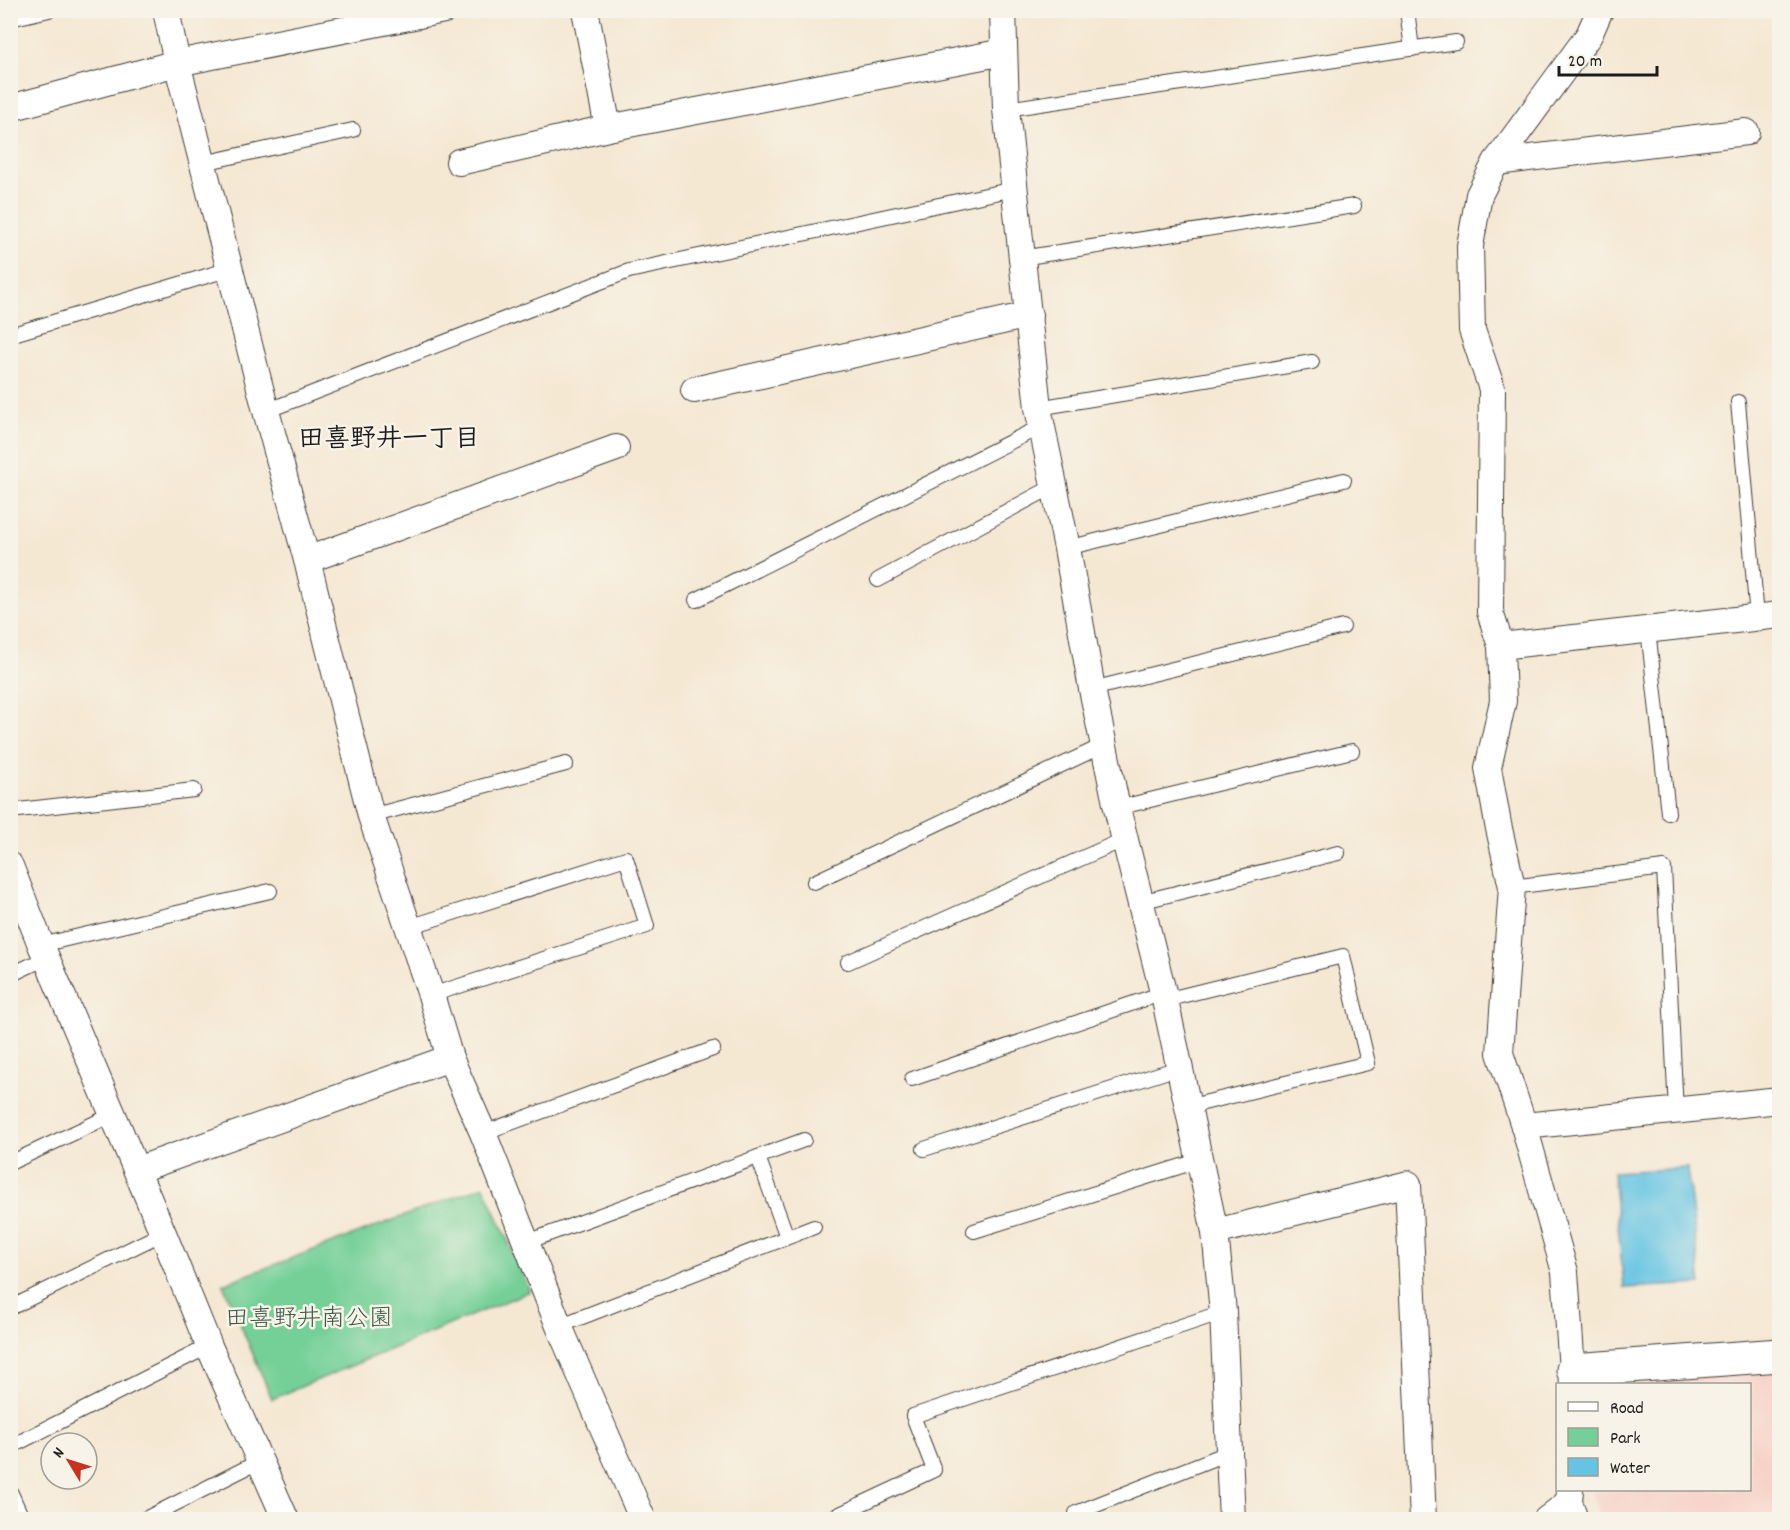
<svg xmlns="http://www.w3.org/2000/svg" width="1790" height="1530" font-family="Dekko,'Klee One',sans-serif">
	<rect width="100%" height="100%" fill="#f7f3e8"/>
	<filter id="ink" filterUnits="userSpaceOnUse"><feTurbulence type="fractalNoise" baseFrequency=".0167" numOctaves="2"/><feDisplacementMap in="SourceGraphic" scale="12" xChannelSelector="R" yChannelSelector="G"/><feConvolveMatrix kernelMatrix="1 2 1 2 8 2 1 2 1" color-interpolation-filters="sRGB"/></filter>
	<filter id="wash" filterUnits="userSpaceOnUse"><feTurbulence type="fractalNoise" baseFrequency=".008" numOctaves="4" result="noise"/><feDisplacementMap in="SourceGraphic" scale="24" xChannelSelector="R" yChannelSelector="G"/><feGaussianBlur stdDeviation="1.35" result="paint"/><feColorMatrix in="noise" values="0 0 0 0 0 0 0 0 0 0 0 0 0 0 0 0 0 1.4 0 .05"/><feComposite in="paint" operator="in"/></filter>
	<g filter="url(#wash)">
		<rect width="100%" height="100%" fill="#f5e8d3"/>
		<polygon fill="#f7d1c8" points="1779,1373 1779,1519 1600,1519 1593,1496 1593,1490 1750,1490 1750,1384 1594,1383"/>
		<polygon fill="#75d097" stroke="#48765a" stroke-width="1.5" points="484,1186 530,1291 272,1399 223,1284"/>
		<polygon fill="#65c4e3" stroke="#407080" stroke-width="1.5" points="1687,1168 1701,1284 1624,1288 1613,1172"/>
	</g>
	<g filter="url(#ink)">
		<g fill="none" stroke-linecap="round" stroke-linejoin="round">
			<defs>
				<g id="lane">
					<polyline points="1407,10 1412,49"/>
					<polyline points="10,19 49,10"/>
					<polyline points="1006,109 1456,42"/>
					<polyline points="203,163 353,130"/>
					<polyline points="1021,258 1354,206"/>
					<polyline points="10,335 230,269"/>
					<polyline points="1738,402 1757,617"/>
					<polyline points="1038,408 1312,362"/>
					<polyline points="266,411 629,271 1014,189"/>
					<polyline points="1067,548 1344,480"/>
					<polyline points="878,580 1054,486"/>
					<polyline points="696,600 1042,426"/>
					<polyline points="1648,629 1668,813"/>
					<polyline points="1092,689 1343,627"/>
					<polyline points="1117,808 1352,751"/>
					<polyline points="10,811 194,790"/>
					<polyline points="371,816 566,764"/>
					<polyline points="814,882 1104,745"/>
					<polyline points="1512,887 1664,868 1676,1112"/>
					<polyline points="1140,902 1338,853"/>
					<polyline points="409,927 626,858 647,926 431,995"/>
					<polyline points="41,945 270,891"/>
					<polyline points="848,962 1125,839"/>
					<polyline points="10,975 46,958"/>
					<polyline points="1165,1000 1343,956 1368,1063 1187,1107"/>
					<polyline points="912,1079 1163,993"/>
					<polyline points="483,1133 713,1049"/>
					<polyline points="924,1149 1178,1068"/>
					<polyline points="758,1157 787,1237"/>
					<polyline points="10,1163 112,1115"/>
					<polyline points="974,1231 1201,1160"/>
					<polyline points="527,1242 804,1140"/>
					<polyline points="10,1308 163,1233"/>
					<polyline points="559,1326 814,1227"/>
					<polyline points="10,1447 209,1346"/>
					<polyline points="10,1491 23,1520"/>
					<polyline points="143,1520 260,1461"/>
					<polyline points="827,1520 934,1470 913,1416 1223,1312"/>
					<polyline points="1079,1520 1076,1513 1230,1452"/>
				</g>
				<g id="street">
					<polyline points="166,10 177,63 266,411 307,560 371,816 431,995 450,1058 483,1133 559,1326 643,1520"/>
					<polyline points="585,10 608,128"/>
					<polyline points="1003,10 1006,109 1038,408 1067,548 1092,689 1117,808 1165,1000 1215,1232 1223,1312 1232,1520"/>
					<polyline points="10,108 177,63 444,10"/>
					<polyline points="459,162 608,128 1004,52"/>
					<polyline points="1496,162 1746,132"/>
					<polyline points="694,390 1029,315"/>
					<polyline points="307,560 616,448"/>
					<polyline points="1501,646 1780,615"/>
					<polyline points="10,866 41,945 163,1233 209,1346 286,1520"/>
					<polyline points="1524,1126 1780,1100"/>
					<polyline points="137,1170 450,1058"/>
					<polyline points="1215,1232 1408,1184 1423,1520"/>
					<polyline points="1573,1384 1565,1272 1524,1126 1500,1053 1512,887 1498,824 1488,768 1503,701 1501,646 1490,612 1492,389 1472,330 1470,246 1479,195 1496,162 1589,35 1600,10"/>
					<polyline points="1570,1490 1569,1502 1575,1520"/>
					<polyline points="1546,1520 1569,1502"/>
				</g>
				<polyline id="secondary" points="1573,1370 1780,1355"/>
			</defs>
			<use href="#lane" stroke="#3d3b37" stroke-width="16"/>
			<use href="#street" stroke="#3d3b37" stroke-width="28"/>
			<use href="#secondary" stroke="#3d3b37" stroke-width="35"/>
			<use href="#lane" stroke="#fff" stroke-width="14"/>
			<use href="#street" stroke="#fff" stroke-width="26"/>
			<use href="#secondary" stroke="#fff" stroke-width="33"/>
		</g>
	</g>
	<g text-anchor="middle" stroke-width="5" stroke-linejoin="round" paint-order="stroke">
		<g font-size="24" fill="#3b5b47" stroke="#f7f3e8">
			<text x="309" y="1325">田喜野井南公園</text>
		</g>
		<g font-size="26" font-weight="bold" fill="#1c1c1c" stroke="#f7f3e8">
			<text x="389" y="446">田喜野井一丁目</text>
		</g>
	</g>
	<rect width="1790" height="1530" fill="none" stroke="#f7f3e8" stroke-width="36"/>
	<rect x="1556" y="1383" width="195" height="108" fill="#f7f3e8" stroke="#9f9d96" stroke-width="1.5"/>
	<rect x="1568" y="1402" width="30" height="9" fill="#ffffff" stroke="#9f9d96" stroke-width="1.5"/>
	<text x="1610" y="1413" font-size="18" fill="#1c1c1c">Road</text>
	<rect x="1568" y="1428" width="30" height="18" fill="#75d097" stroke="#9f9d96" stroke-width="1.5"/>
	<text x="1610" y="1443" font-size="18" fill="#1c1c1c">Park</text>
	<rect x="1568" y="1458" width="30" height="18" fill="#65c4e3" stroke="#9f9d96" stroke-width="1.5"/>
	<text x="1610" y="1473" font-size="18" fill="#1c1c1c">Water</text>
	<g transform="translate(69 1461) rotate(308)"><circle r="28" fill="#f7f3e8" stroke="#9f9d96" stroke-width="1.5"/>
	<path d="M0-4.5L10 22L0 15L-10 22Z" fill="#c8321e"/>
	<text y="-9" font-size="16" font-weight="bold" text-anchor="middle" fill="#1c1c1c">N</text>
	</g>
	<path d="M1559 66v9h98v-9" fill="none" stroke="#1c1c1c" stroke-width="3"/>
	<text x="1568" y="66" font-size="18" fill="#1c1c1c" stroke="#f7f3e8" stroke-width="4.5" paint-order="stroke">20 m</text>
</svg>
